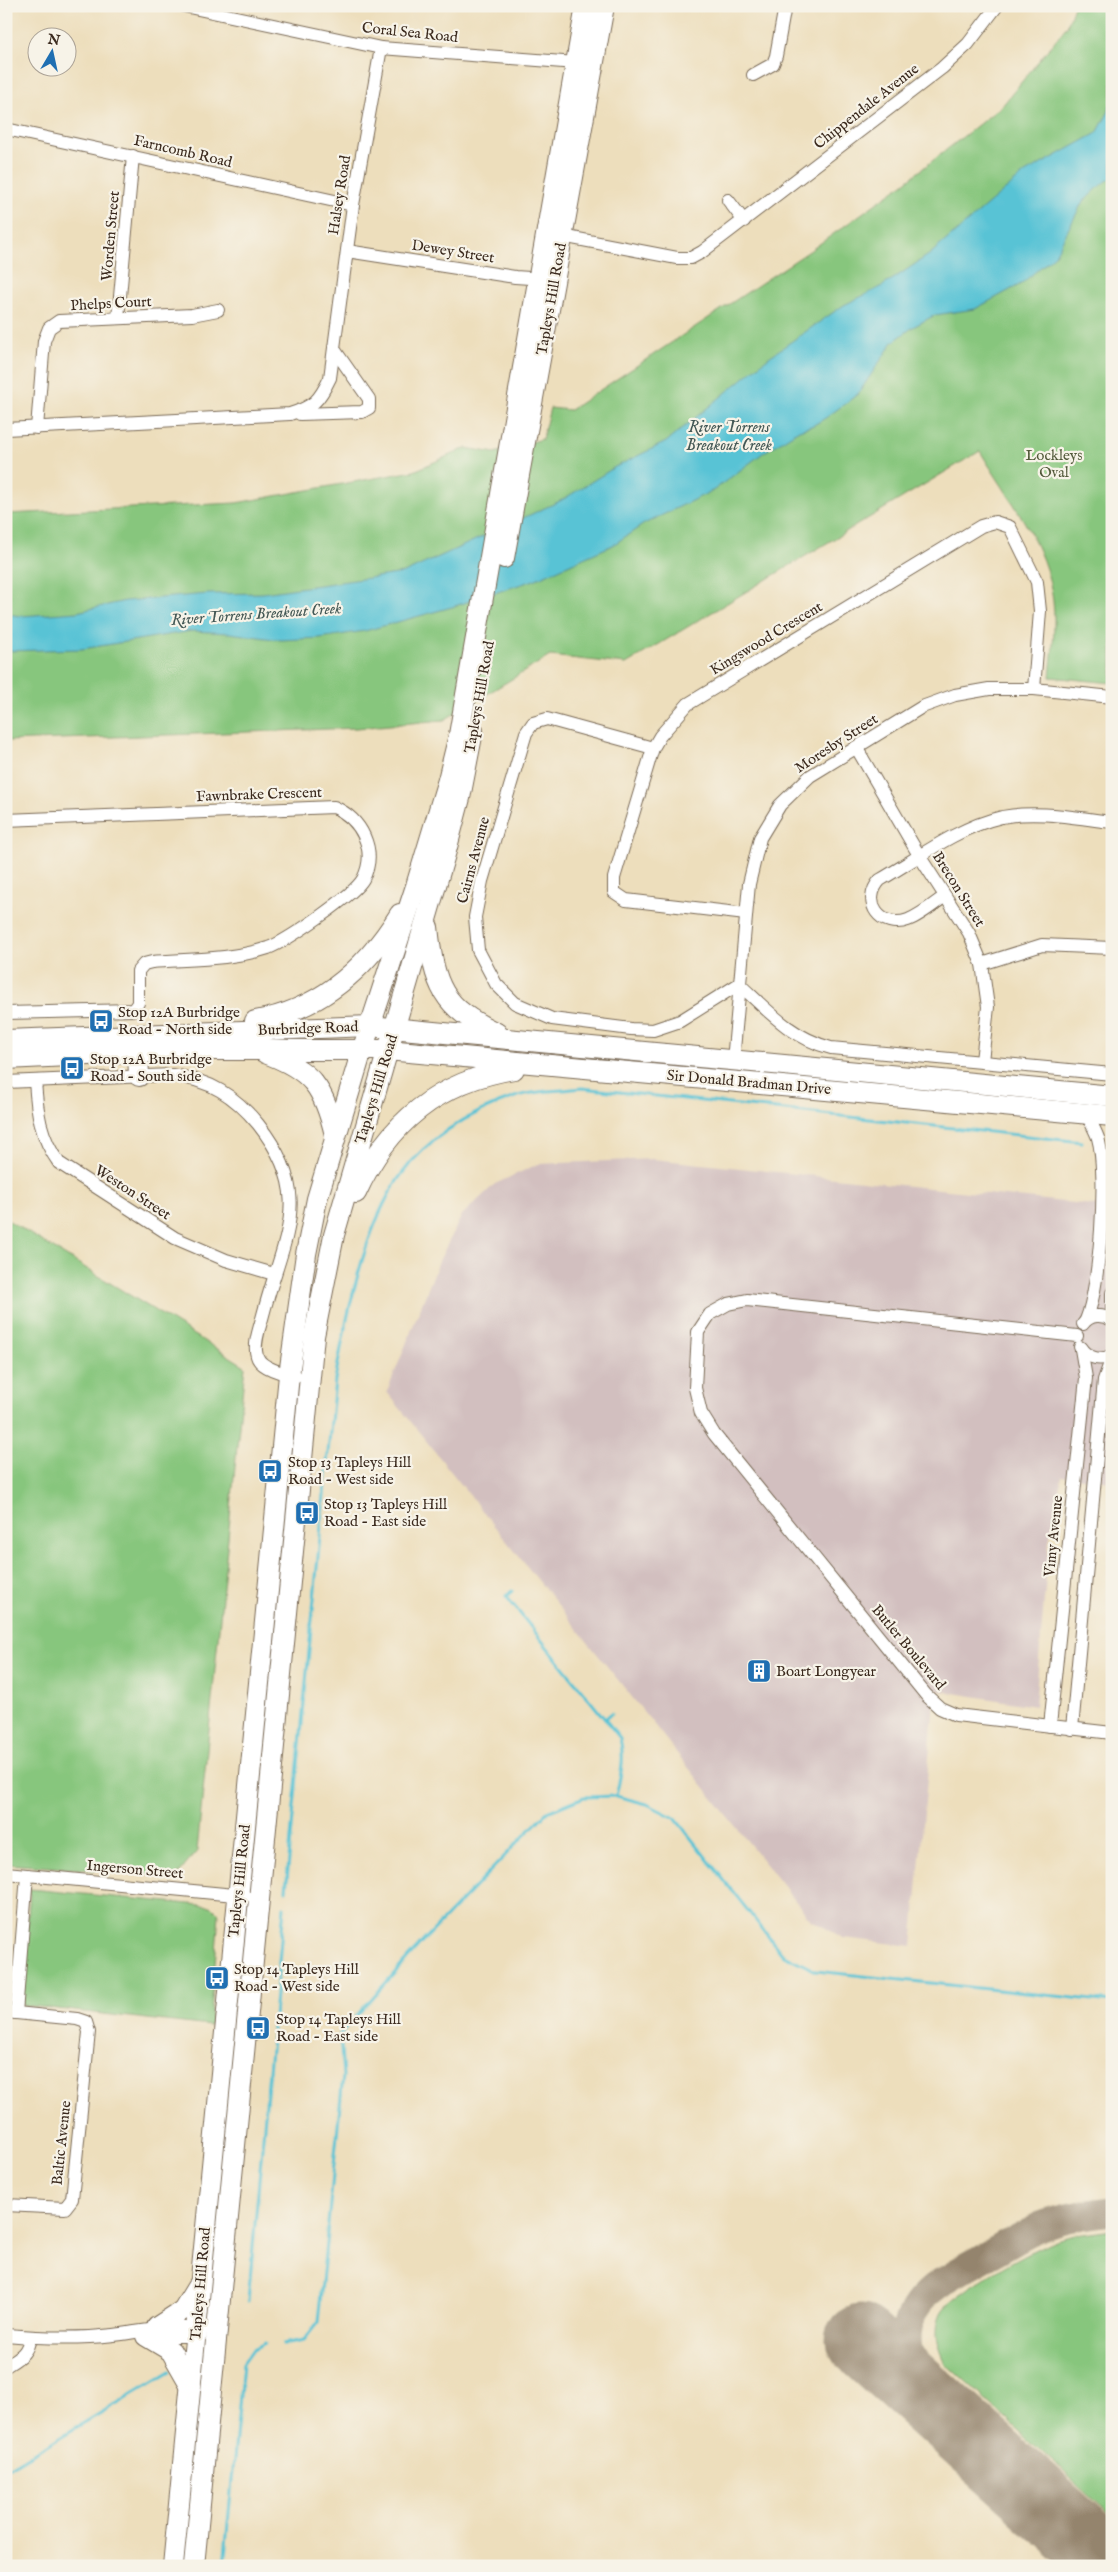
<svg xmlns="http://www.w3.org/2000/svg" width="1118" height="2572" font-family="'IM FELL English',serif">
	<rect width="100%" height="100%" fill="#f7f3e8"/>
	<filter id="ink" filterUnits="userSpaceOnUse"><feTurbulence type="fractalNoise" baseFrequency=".02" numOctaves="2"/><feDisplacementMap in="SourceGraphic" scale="10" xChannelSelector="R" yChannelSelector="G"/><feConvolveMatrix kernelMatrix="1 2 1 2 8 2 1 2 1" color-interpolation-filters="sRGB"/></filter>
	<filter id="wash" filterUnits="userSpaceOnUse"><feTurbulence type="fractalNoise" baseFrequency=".0096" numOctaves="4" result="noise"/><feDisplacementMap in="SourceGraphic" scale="20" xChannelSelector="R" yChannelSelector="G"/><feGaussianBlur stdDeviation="1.12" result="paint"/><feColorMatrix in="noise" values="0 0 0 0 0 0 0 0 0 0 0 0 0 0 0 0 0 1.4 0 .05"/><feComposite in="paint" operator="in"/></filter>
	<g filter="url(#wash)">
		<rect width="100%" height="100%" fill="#eddebc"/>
		<polygon fill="#d2bfbf" points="653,1159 1112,1207 1112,1481 1062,1476 1049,1542 1035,1706 935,1690 912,1946 843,1938 810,1919 387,1392 439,1261 462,1215 495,1184 538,1164"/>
		<g fill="#87c67d" stroke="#61784e">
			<path d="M1074,6H1112V683L1050,677C1052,652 1056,626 1053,601C1047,545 1008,498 980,451L626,664L550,656L444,720L357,728L6,741V514L236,503L414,471L466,448L495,453L542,439L550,408L570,410L811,250L903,184L1002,106L1067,26Z"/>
			<polygon points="6,1219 245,1366 197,1851 177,1876 6,1864"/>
			<polygon points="30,1889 211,1906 219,1914 210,2026 22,2005"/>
			<path d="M1112,2230V2516L946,2364C938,2348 933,2331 941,2313C949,2295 1034,2248 1056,2240C1074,2234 1093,2233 1112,2230Z"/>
		</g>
		<polygon fill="#59c3d5" stroke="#4a767a" points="1112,98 1112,178 1102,184 1082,203 1055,255 1021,284 975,309 935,315 913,327 893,342 858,394 827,417 814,425 799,430 763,453 714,490 644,524 613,545 534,580 452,607 365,631 320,638 281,640 229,633 192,631 82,649 6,651 6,614 21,616 77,612 125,601 208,594 263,593 404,573 562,500 615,467 666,442 769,357 844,305 881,287 930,254 1025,173 1097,133 1109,111"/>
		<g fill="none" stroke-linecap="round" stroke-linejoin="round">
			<g stroke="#59c3d5" stroke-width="3">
				<path d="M512,1591L506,1596L620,1738C625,1758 621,1775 616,1796"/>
				<polyline points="605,1719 612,1713"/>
				<path d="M286,1890L335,1380C346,1319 364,1226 401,1175C429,1136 473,1111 518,1096C537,1090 562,1091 582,1088L1082,1142"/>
				<polyline points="248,2301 284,1907"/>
				<polyline points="283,2344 304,2340 318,2322 343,2076 340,2034 426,1938 547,1812 584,1797 616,1796 647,1804 675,1818 782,1954 816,1971 1112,2002"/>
				<polyline points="6,2469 170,2372"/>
				<polyline points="224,2566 243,2363 253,2349 265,2343"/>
			</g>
			<path stroke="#94846d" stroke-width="29" d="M933,2404C909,2372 892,2326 927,2294C944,2278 967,2267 988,2255C1005,2246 1023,2234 1041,2226C1063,2217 1088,2214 1112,2211"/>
			<polyline stroke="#94846d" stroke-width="71" points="861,2340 1112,2565"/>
		</g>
	</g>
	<g filter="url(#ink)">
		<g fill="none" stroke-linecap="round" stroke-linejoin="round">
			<defs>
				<g id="street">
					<polyline points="184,6 381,48 576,63"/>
					<polyline points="753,75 773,64 776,56 785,6"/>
					<polyline points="6,129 353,205"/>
					<polyline points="728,200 744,221"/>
					<polyline points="562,236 677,258 691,258 702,252 942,68 968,44 997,6"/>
					<polyline points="347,251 515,277 545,279"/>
					<polyline points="118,318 133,156"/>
					<polyline points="300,414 362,412 369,408 369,399 334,349"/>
					<polyline points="37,428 44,341 49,328 59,321 192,315 218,310"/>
					<path d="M6,429L290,414C314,406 319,401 330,378L353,205L381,48"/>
					<polyline points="856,747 920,857 969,933 982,964 988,1007 982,1061"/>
					<polyline points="653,748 547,719 533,723 526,733 482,881 475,917 478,950 496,984 515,1003 552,1019 631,1029 653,1030 680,1021 739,984"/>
					<path d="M6,820L334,807C361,819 378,850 363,879C354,895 287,941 268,948C231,960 191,959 152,962L144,964L138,971V1003L133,1010L6,1013"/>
					<path d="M945,896C934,904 921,915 908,920C881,930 860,902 880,880C918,858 958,827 1002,817C1037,810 1076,818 1112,822"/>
					<polyline points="746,914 626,900 614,892 614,878 653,748 660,736 688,704 981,526 995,522 1010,527 1037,582 1040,611 1034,689"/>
					<polyline points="982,964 1042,945 1112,948"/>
					<path d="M739,984C768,1011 792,1038 831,1048L1112,1074"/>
					<polyline points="733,1061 749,884 760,838 780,805 810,776 922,707 955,695 989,689 1034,689 1112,697"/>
					<path d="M35,1081C37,1112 40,1137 59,1163L175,1238L226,1260L274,1274"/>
					<path d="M6,1082L172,1075C210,1080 234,1095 258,1124C316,1197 283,1237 263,1315C260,1327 253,1344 257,1356C260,1368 285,1374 296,1376"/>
					<polyline points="1112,1293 1112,1307"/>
					<path d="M1086,1320C1100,1287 1108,1172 1098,1138C1095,1130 1090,1121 1086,1113"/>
					<path d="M1083,1324C1090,1314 1102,1314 1112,1320"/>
					<polyline points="1077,1336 747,1300 728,1304 710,1314 698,1332 695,1388 701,1413 714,1434 926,1695 940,1708 956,1715 1112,1733"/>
					<path d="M1080,1347C1087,1358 1100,1362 1112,1355"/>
					<polyline points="1050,1726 1086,1378 1081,1349"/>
					<polyline points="1072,1729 1104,1380 1112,1357"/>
					<polyline points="6,1873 245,1896"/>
					<polyline points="6,2012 77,2019 86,2022 89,2032 72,2199 65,2208 6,2205"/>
					<polyline points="16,2013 27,1875"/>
					<path d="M6,2335C42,2338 78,2339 114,2335C145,2331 172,2324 203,2330"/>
					<polyline points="149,2336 201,2336"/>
					<path d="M6,2366C20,2357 28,2353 30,2337"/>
				</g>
				<g id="primary">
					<polyline points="504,558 604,6"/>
					<path d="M428,927C434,985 442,1008 497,1033"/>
					<path d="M255,1021C320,1010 366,969 400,914"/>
					<polyline points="6,1040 370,1026 1112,1096"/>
					<polyline points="138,1052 139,1076"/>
					<path d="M265,1053C312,1070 324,1088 335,1135"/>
					<polyline points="6,1059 193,1050 387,1050 1112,1116"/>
					<path d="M356,1193C387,1124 438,1081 514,1069"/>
					<polyline points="157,2327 183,2310 197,2287"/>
					<polyline points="146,2336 171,2351 191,2386"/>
					<polyline points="173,2566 289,1375 306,1254 317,1199 359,1060 416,886 448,780 459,735 586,6"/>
					<polyline points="194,2566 314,1336 334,1235 446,851 460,798 473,731"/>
				</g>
			</defs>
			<use href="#street" stroke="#796955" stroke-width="14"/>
			<use href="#primary" stroke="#796955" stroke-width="22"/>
			<use href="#street" stroke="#fff" stroke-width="12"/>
			<use href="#primary" stroke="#fff" stroke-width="20"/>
		</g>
	</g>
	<defs>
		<symbol id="bus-square" viewBox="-11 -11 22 22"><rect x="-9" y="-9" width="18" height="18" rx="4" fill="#1f6fb2" stroke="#f7f3e8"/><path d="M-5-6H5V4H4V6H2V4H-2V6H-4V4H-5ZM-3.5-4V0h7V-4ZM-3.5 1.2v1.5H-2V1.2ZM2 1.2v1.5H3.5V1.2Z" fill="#fff"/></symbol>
		<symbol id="building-square" viewBox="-11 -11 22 22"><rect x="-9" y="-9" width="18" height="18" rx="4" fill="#1f6fb2" stroke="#f7f3e8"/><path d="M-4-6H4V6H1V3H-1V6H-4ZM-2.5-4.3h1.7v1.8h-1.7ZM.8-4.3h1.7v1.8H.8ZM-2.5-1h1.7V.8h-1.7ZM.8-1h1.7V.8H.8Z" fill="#fff"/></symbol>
	</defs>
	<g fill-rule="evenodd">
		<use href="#bus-square" x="87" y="1007" width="28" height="28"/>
		<use href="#bus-square" x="58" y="1054" width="28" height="28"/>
		<use href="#bus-square" x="256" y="1457" width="28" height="28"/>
		<use href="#bus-square" x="293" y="1499" width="28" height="28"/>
		<use href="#building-square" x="745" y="1657" width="28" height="28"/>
		<use href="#bus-square" x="203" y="1964" width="28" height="28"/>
		<use href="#bus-square" x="244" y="2014" width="28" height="28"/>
	</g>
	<g text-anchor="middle" stroke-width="4.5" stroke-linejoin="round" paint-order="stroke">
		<g font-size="15" fill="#3b2a1e" stroke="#f7f3e8">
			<text transform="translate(410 32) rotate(6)" y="5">Coral Sea Road</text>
			<text transform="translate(866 106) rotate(-38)" y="5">Chippendale Avenue</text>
			<text transform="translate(183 151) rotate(13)" y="5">Farncomb Road</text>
			<text transform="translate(339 195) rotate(-81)" y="5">Halsey Road</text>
			<text transform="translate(110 236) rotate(-85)" y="5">Worden Street</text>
			<text transform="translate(453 251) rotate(9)" y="5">Dewey Street</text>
			<text transform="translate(551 299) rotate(-80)" y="5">Tapleys Hill Road</text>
			<text transform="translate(111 303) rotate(-3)" y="5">Phelps Court</text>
			<text transform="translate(766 638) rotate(-31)" y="5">Kingswood Crescent</text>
			<text transform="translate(479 697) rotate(-80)" y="5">Tapleys Hill Road</text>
			<text transform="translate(836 743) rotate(-33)" y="5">Moresby Street</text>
			<text transform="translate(259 794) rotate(-2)" y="5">Fawnbrake Crescent</text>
			<text transform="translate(473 860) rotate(-75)" y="5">Cairns Avenue</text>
			<text transform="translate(959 889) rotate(58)" y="5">Brecon Street</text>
			<text transform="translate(308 1028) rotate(-2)" y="5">Burbridge Road</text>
			<text transform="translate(749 1082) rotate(5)" y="5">Sir Donald Bradman Drive</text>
			<text transform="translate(376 1089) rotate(-73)" y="5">Tapleys Hill Road</text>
			<text transform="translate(133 1192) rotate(33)" y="5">Weston Street</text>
			<text transform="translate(1053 1536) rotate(-84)" y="5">Vimy Avenue</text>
			<text transform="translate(909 1647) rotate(50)" y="5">Butler Boulevard</text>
			<text transform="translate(135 1869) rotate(5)" y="5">Ingerson Street</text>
			<text transform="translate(239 1881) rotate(-84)" y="5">Tapleys Hill Road</text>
			<text transform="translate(61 2143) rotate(-84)" y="5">Baltic Avenue</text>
			<text transform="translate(200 2284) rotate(-85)" y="5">Tapleys Hill Road</text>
		</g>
		<g font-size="15" fill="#52593a" stroke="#f7f3e8">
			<text x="1054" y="460">Lockleys<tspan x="1054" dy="17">Oval</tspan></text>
		</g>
		<g font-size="15" fill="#3b2a1e" stroke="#f7f3e8" text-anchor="start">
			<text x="118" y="1017">Stop 12A Burbridge<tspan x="118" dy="17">Road - North side</tspan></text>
			<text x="90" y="1064">Stop 12A Burbridge<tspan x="90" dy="17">Road - South side</tspan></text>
			<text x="288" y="1467">Stop 13 Tapleys Hill<tspan x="288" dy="17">Road - West side</tspan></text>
			<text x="324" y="1509">Stop 13 Tapleys Hill<tspan x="324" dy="17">Road - East side</tspan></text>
			<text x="776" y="1676">Boart Longyear</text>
			<text x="234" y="1974">Stop 14 Tapleys Hill<tspan x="234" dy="17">Road - West side</tspan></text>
			<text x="276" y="2024">Stop 14 Tapleys Hill<tspan x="276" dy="17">Road - East side</tspan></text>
		</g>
		<g font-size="16" font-style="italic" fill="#445855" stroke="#f7f3e8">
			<text x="729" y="432">River Torrens<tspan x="729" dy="18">Breakout Creek</tspan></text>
			<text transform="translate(256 613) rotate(-4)" y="6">River Torrens Breakout Creek</text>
		</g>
	</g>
	<rect width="1118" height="2572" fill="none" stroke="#f7f3e8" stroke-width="25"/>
	<g transform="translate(52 52) rotate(9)"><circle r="24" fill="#f7f3e8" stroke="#aca397"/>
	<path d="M0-4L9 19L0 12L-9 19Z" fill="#1f6fb2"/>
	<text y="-8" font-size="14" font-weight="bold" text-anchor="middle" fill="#3b2a1e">N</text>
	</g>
</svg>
